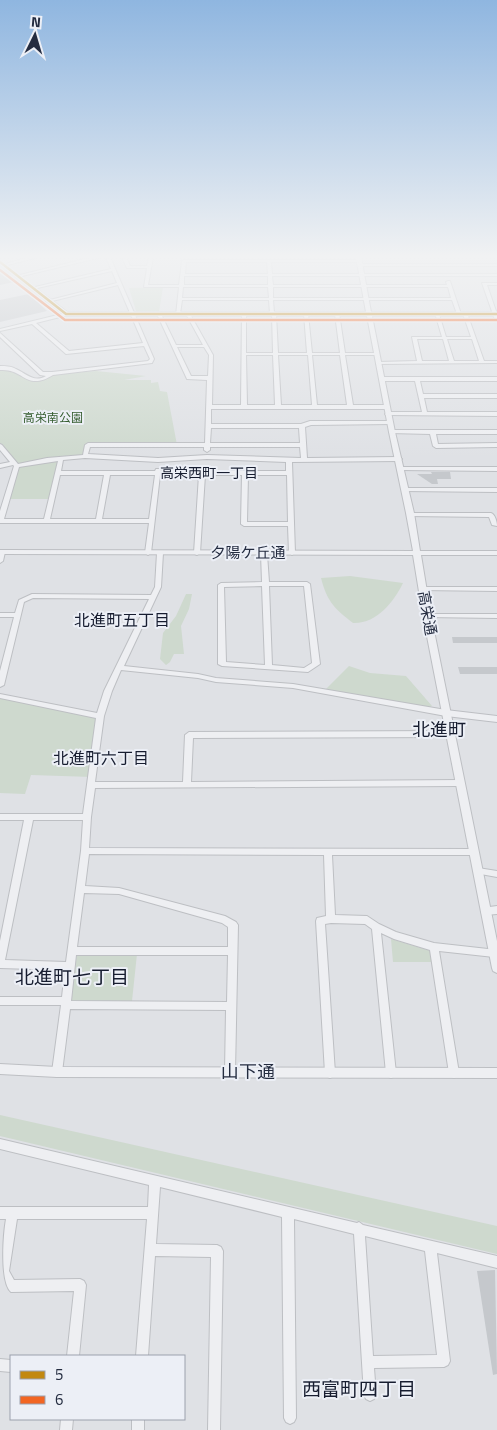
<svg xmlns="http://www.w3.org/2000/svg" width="497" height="1430" font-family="'Titillium Web','Noto Sans JP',sans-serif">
	<rect width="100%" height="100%" fill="#dfe1e5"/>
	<g fill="#ced9ce">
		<polygon points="163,287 159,312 136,311 129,288"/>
		<polygon points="0,368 14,370 28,380 38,381 52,374 96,371 146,376 124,380 151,380 151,383 158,382 160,391 167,392 177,445 88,445 85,456 61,458 52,499 7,499 16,466 0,446"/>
		<path d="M350,576L403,583C394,602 376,624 353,623C335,609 327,602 321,578Z"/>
		<polygon points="186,594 192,594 189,609 181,626 184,654 174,654 170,662 166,665 160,659 163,633 176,616"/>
		<polygon points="349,666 370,673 406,676 432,706 426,708 325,690"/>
		<polygon points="0,696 100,716 92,777 31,775 25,794 0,793"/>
		<polygon points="391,939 431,951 434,962 393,962"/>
		<polygon points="77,954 137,954 132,1001 71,1001"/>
		<polygon points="0,1115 497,1226 497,1254 0,1136"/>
	</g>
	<g fill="#c5c8cc">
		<polygon points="0,270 14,282 0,285"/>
		<polygon points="29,294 47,311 0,322 0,300"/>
		<polygon points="431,472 450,472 451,479 437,479 438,484 432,484 417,474 432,474"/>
		<polygon points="452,637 497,637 497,643 453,643"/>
		<polygon points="458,667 497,667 497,674 460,674"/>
		<polygon points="495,1270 497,1374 493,1375 477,1271"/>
	</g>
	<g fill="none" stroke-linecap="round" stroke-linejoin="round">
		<defs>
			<g id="minor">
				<polygon points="29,257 38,257 4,266 2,265"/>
				<polygon points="93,257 102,257 18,277 16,276"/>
				<path d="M106,257H110L154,359L152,363L53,375C26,392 24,368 0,370V366C6,366 11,366 16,369C27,374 34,383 46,376L40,375L0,337V333L43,372H52L148,361L150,359L144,346L66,354L32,324L0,331V329L66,313L68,314V315L36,323L69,351L143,343L118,285L48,302L46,301L117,283L112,271L33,289L31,288L111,269Z"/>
				<path d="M122,257H126L130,266H147L149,257H153L148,285H179L182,261L184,260H359L361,261L359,262H271L272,274H497V276H272L273,285H447L446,282L448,281H450L461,314L459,315L457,314L452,300H273L274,313L276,314L278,353H307L304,314L306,313L308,314L312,353H340L335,314L339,313L345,353H377L379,354L377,355H345L353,405H387L390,407L387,409H211V424H301L310,421H390L392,422V424L311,425L305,427L307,458L399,457L402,459L399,461L292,462L295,553L292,555L289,553L288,526H244L241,524L242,475H205L200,553L197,555L195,554L194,553L199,475H160L151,553L148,555L145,553L149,523H0V511L14,466L13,465L0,468V464L10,462L0,450V444L2,445L18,464L47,458L83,455L85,445L88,443H205L207,380L187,379L157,314V313L161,314L176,345H203L186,314L188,313L190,314L213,355L212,405H241L242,313L246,314V353H273L272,315L270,314L269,300H182L180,314L176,315L179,287H144L147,268H127ZM186,262H267L268,274H185ZM184,276H268V285H184ZM183,287H268L269,298H182ZM273,287H448L451,298H273ZM177,347H204L209,355L208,376H191ZM246,355H273L275,405H247ZM278,355H308L312,405H281ZM312,355H340L347,405H317ZM211,428H299L300,443H210ZM90,447H204V450L207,452L210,450V447H300L301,458L207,455L158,458L88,454ZM85,458L158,462L207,459L286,462V471H161L160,469H156L155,471H61L63,460ZM58,461L44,519H4L19,467ZM60,475H104L96,519H50ZM110,475H155L149,519H102ZM248,475H287L288,522H247Z"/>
				<polygon points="360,264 497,264 497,266 358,266 358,265"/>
				<polygon points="482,283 497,283 497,285 487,285 497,314 497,321 495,320"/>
				<path d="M435,313L439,314L446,337H471L463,314L467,313L484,361H497V363L376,364V363L378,362L417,361L412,337H442ZM417,339H443L449,361H422ZM447,339H472L479,361H454Z"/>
				<polygon points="497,377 497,381 420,381 423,394 497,394 497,398 424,398 427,412 497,412 497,416 386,415 385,414 388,412 422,412 415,381 382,381 379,379 382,377"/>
				<polygon points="392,430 497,430 497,434 436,434 438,444 497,443 497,447 436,448 433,446 430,434 390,433 389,432"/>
				<polygon points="401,467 497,467 497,471 399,470 399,468"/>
				<polygon points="405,488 497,488 497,492 403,491 402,490"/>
				<path d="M410,513H491C495,514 497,522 497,526L492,525L489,517L408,516V514Z"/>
				<polygon points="2,550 5,552 3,561 0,563 0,551"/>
				<path d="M160,551L163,553L161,587L124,666L198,674L216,678L293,684L446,710L497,716V722L446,716L293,688L216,682L198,678L121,670L112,691L104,716L95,782H183L185,735L189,732L450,731L454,734L450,737L193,738L191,782L459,780L462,781L463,783L462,785L459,786L95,788L91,817L89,848L474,849L477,850L478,852L477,854L474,855H332L335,915L367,916L379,924L396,932L434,943L497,950V956L494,957L439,951L459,1073L458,1076L454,1078L450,1076L449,1073L430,950L394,939L381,933L396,1073L395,1076L391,1078L387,1076L386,1073L372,929L365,924L331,923L325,924L335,1073L334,1076L330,1078L326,1076L325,1073L316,921L317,918L326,916L324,855L89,854L85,886L119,888L225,916L236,922L238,925L235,1072L234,1075L230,1077L226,1075L225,1072L226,1010L70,1009L62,1072L61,1075L57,1077L53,1075L52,1072L61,1005H0V997H62L65,970L0,968V941L24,820H0V814H83L96,718L0,698V694L97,713L104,691L149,599L33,598L24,602L4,685L0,687V671L14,617H0V613H15L19,600L32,594L151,595L155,587L157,553ZM33,820H83L81,851L66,962L5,960ZM84,893L119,894L222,923L228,927V947H77ZM76,955H228L227,1002L71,1001Z"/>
				<path d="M264,552L267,554L269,582H307L310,584L320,664L308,672L222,666L218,664V585L221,583L262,582L261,554ZM262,586L265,665L226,662L224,587ZM269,586H304L312,663L304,668L272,665Z"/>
				<polygon points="422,587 497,587 497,591 420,590 419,589 420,588"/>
				<polygon points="427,614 497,614 497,618 425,617 424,616 425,615"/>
				<polygon points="478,868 497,871 497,877 475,873 474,871 475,869"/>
				<polygon points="497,906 497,914 485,915 482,914 481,911 482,908"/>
				<path d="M0,1139L357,1223L359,1222L363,1225L497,1256V1268L437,1253L450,1361L448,1365L444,1367L374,1368L376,1395L374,1399L370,1401L366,1399L364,1395L354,1234L294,1219L296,1418L294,1422L290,1424L286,1422L284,1418L282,1217L160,1187L156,1244L217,1245L221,1247L223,1251L220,1430H208L211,1257L155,1256L148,1356H136L147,1219H17L9,1271L14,1280L80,1279L84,1281L86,1285L79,1356H67L74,1291L11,1292C0,1283 3,1236 6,1219H0V1207H148L149,1185L0,1149ZM365,1236L425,1251L437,1355L373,1356Z"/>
				<polygon points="0,1359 11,1360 11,1372 0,1371"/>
				<polygon points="61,1419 73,1419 72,1430 60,1430"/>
				<rect x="132" y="1419" width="12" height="11"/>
			</g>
			<g id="tertiary">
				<polygon points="356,257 361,257 371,312 497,312 497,316 372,316 395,432 414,513 420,551 497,551 497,555 421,555 431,616 497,941 497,973 493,971 492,968 423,616 413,555 0,554 0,550 413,551 406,513 389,432 367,316 66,316 0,264 0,261 67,312 366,312"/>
				<polygon points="0,1064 57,1067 497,1068 497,1078 57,1077 0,1074"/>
			</g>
		</defs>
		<use href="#minor" stroke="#bdbfc3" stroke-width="2"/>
		<use href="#tertiary" stroke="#bdbfc3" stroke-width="2"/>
		<use href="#minor" fill="#eeeff2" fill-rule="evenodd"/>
		<use href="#tertiary" fill="#eeeff2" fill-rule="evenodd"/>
		<defs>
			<polyline id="bus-1" points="0,262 66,314 497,314"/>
			<polyline id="bus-2" points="0,270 65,320 497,320"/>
		</defs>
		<use href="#bus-1" stroke="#eceff6" stroke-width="5"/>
		<use href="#bus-2" stroke="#eceff6" stroke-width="5"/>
		<use href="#bus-1" stroke="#c28810" stroke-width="2.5"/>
		<use href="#bus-2" stroke="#f26522" stroke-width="2.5"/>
	</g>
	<linearGradient id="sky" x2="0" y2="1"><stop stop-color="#8fb6e0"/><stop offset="0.56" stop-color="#f1f2f3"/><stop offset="1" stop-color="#f1f2f3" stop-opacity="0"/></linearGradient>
	<rect width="497" height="458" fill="url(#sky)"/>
	<g text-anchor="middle" stroke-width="4" stroke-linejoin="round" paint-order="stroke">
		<g font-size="12" fill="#355d30" stroke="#eceff6">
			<text x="53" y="422">高栄南公園</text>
		</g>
		<g font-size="14" fill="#171d30" stroke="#eceff6">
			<text x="209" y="478">高栄西町一丁目</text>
		</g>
		<g font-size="15" fill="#242c40" stroke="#eceff6">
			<text x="248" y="558">夕陽ケ丘通</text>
			<text transform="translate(427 613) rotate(80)" y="5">高栄通</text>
		</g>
		<g font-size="16" fill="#171d30" stroke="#eceff6">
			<text x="122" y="626">北進町五丁目</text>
			<text x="101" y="764">北進町六丁目</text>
		</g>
		<g font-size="18" fill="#171d30" stroke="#eceff6">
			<text x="439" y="736">北進町</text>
		</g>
		<g font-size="18" fill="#242c40" stroke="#eceff6">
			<text x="248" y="1078">山下通</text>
		</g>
		<g font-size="19" fill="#171d30" stroke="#eceff6">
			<text x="72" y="984">北進町七丁目</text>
			<text x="359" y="1396">西富町四丁目</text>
		</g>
	</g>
	<rect x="10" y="1355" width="175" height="65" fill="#eceff6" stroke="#9ca1ad"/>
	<rect x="20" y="1371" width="25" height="8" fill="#c28810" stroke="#9ca1ad"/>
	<text x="55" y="1380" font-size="15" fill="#242c40">5</text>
	<rect x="20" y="1396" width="25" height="8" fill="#f26522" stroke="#9ca1ad"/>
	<text x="55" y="1405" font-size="15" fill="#242c40">6</text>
	<g transform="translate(35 35) rotate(5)" stroke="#eceff6" stroke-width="4" paint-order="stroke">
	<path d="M0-4L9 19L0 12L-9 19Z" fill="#242c40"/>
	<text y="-8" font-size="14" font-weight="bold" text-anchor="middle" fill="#242c40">N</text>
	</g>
</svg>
